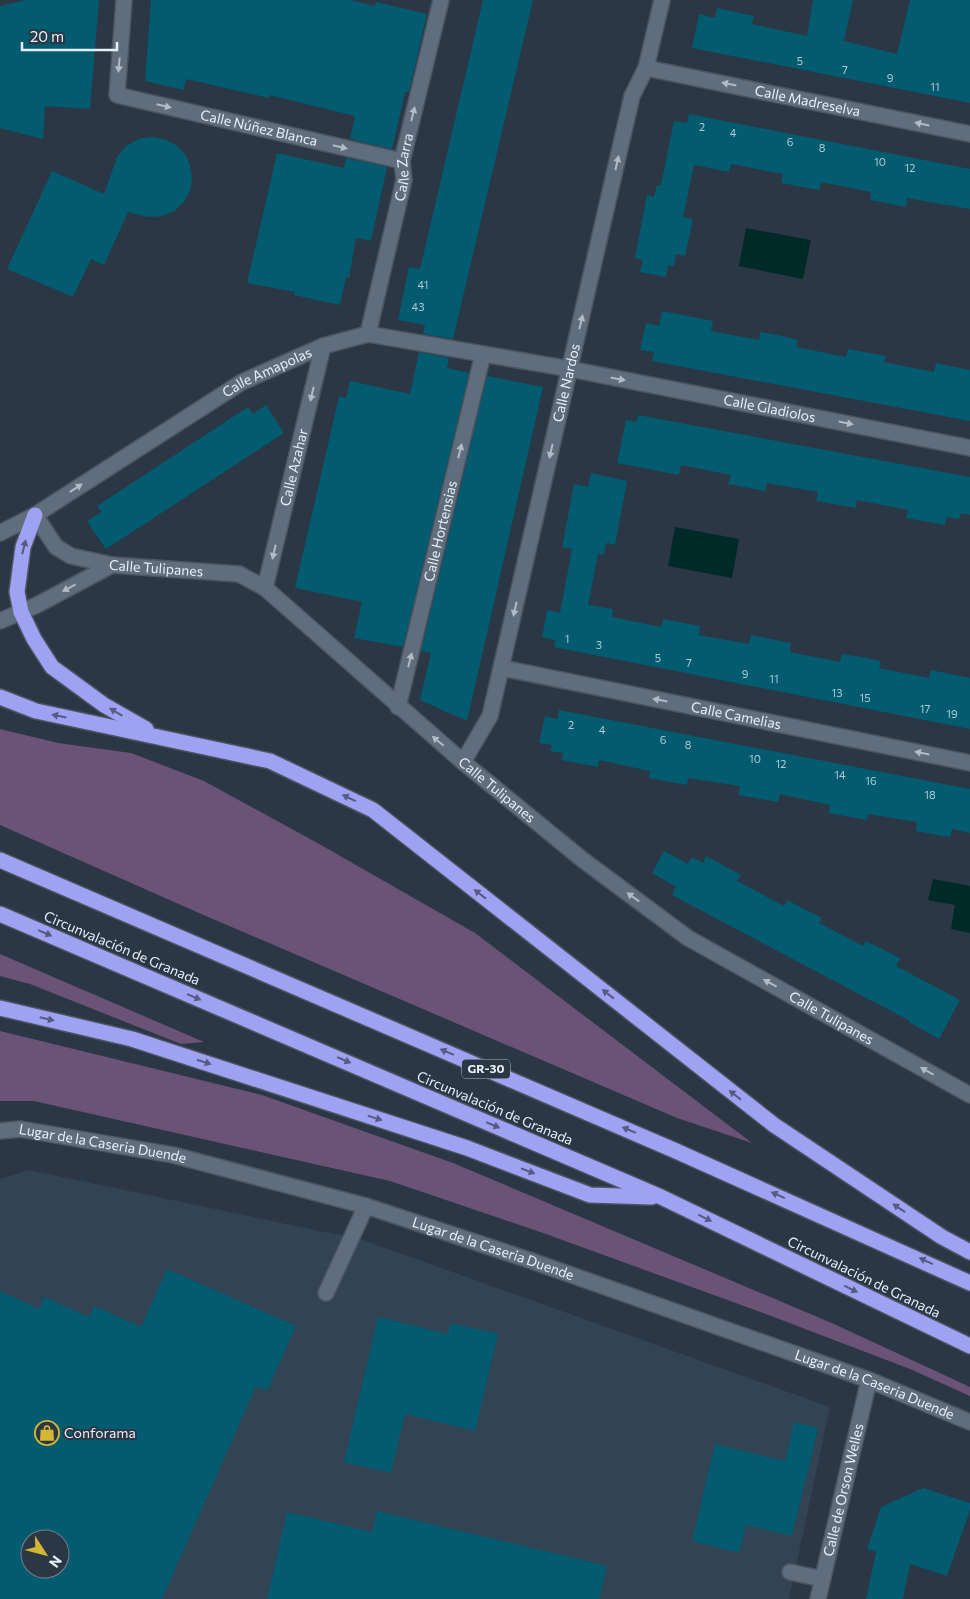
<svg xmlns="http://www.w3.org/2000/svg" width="970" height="1599" font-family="Commissioner,sans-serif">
	<rect width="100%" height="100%" fill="#2b3745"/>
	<path fill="#324354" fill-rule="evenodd" d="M29,1170L363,1240L830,1407L789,1599H0V1179ZM30,1539H60V1569H30Z"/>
	<g fill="#6b5378">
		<polygon points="0,729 58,743 131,753 204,781 321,845 475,933 752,1143 677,1118 199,913 0,825"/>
		<polygon points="0,954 204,1042 181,1044 30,984 0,976"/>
		<polygon points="0,1031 262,1095 453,1163 834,1324 970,1387 970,1396 910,1369 766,1314 546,1234 390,1181 34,1101 0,1101"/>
	</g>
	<g fill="#002a28">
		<polygon points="746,228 811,240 803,279 739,266"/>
		<polygon points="675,527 739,539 732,578 668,566"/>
		<polygon points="933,879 970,886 970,933 951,929 955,905 928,900"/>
	</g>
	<g fill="#025b6f" fill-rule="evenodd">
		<polygon points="26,0 99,0 90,109 45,106 43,139 0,128 0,6"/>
		<polygon points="151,0 350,0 375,6 376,2 427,14 409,92 405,92 392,149 350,139 355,116 270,95 269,98 186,79 184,90 145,81"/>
		<polygon points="483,0 533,0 453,339 423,334 425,325 398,320 409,267 420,269"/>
		<polygon points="813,0 853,0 844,41 897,54 910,0 970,0 970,103 692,48 699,14 715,18 717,8 754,16 752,24 807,36"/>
		<polygon points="689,114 970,169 970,209 907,198 906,207 870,200 871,192 821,182 819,190 781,183 783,174 731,164 729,172 694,165 683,217 693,219 685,256 676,254 674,266 668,265 666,277 640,272 643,260 635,258 647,195 654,197 657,185 661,185 674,121 687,123"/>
		<polygon points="151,137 164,139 176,145 185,154 190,165 192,178 190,191 184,202 174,211 162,216 148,217 128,212 104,265 91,259 73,297 7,269 52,171 104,194 117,157 126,146 138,139"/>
		<polygon points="277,153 344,168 346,158 387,167 371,241 356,238 349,278 346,277 340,305 294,295 295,292 247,283"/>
		<polygon points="662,311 713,321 711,331 759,340 760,332 778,335 798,340 796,347 846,357 848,349 886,356 884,362 934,372 936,363 970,370 970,421 652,361 654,352 640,350 646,323 659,326"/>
		<polygon points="419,352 449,358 447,368 469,373 403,647 354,638 362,602 295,588 339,396 346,398 350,381 410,394"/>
		<polygon points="487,376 543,387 467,721 420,700 431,653 421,651"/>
		<polygon points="266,405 284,433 106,549 87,521 102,512 97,506 248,407 253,414"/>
		<polygon points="638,415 970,477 970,515 961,513 959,519 946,517 945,525 906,518 908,510 857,500 856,508 816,501 818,492 767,483 765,491 728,484 731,475 681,465 679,475 617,463 626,420 637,422"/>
		<polygon points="591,473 627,481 615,545 606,543 604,555 598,554 588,605 613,609 612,617 661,627 663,619 700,626 699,635 749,644 751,635 791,643 790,652 840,662 842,654 861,657 881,661 879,668 929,678 931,670 970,678 970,729 554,647 555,640 542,637 547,610 560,613 572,549 562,547 574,484 588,487"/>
		<polygon points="559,710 970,789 970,833 952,829 950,837 937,835 916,831 917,822 868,814 867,820 829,813 830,805 780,794 778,802 738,795 740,786 688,778 687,785 649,778 650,771 599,760 598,767 562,760 563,753 550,751 552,745 539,743 545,716 557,719"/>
		<polygon points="664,851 688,864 692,857 703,863 706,856 741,875 737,881 784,906 787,900 822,918 819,923 863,946 866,941 900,958 896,966 960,1000 939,1039 909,1022 910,1021 672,895 676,887 652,873"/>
		<path d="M167,1269L296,1326L267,1391L256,1386L162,1599H0V1291L39,1309L44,1297L89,1317L94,1306L141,1327ZM30,1539H60V1569H30Z"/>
		<polygon points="378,1317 448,1334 451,1323 498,1334 475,1431 405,1414 391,1473 344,1462"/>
		<polygon points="794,1422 818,1428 792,1536 746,1525 739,1553 692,1541 715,1444 785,1461"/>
		<polygon points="923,1488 970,1503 970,1510 947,1576 910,1564 903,1599 866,1599 876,1552 867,1549 881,1507"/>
		<polygon points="377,1511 607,1566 599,1599 267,1599 287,1512 372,1532"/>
	</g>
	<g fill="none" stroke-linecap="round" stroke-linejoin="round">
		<defs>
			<g id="minor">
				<path id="s1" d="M124,0L117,95L402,161"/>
				<path id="s2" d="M646,68L970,134"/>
				<path id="s3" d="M368,334L404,180L402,161L441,0"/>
				<path id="s4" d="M35,515L56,547L71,556L112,565L239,574L265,588L463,762L583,860L688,938L970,1095"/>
				<path id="s5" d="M0,533L35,515L242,382L323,346L368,334L570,369L970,448"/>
				<path id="s6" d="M265,588L323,346"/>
				<polyline points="0,621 37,605 112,565"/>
				<path id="s7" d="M502,668L970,763"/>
				<path id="s8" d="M398,707L483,354"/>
				<path id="s9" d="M463,762L490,716L632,96L646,68L662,0"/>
				<path id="s10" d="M0,1131L20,1129L173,1155L366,1206L529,1260L869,1380L970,1422"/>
				<polyline points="326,1293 366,1206"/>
				<polyline points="790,1572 822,1579"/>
				<path id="s11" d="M818,1599L869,1380"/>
			</g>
			<g id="highway">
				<polyline points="35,515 23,547 17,592 21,612 34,639 52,667 104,705 146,729"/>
				<polyline points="0,697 36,711 270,761 373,810 774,1125 942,1237 970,1252"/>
				<polyline points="0,860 676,1151 970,1283"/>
				<polyline points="0,914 661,1197 970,1346"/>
				<polyline points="0,1008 132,1039 467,1148 590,1195 652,1197"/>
			</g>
		</defs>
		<use href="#minor" stroke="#4a5560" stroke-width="18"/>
		<use href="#highway" stroke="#4a5560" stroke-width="18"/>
		<use href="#minor" stroke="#606d7c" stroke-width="15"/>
		<use href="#highway" stroke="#9fa1f3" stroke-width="15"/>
	</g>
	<defs><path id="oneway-solid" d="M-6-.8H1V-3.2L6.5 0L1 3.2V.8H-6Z" transform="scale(1.25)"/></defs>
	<g fill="#b1bbc6">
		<use href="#oneway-solid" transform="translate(119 65) rotate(95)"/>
		<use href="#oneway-solid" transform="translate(729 84) rotate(-168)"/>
		<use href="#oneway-solid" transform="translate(164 106) rotate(13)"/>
		<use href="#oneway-solid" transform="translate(413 114) rotate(-76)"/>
		<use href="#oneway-solid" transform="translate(922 124) rotate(-168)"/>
		<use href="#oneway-solid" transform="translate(340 147) rotate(13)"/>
		<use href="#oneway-solid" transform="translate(617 163) rotate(-77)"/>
		<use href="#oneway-solid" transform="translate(581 322) rotate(-77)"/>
		<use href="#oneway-solid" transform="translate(618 379) rotate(11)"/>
		<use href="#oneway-solid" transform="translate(312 394) rotate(103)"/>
		<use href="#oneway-solid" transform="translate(846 423) rotate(11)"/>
		<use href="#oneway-solid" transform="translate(460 451) rotate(-76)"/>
		<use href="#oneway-solid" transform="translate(551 451) rotate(103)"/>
		<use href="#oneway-solid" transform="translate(76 488) rotate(-33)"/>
		<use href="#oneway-solid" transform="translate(274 552) rotate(103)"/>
		<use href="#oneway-solid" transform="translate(69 588) rotate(152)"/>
		<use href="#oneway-solid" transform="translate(515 609) rotate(103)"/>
		<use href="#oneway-solid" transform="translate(410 660) rotate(-76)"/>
		<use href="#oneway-solid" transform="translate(660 700) rotate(-169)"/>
		<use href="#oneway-solid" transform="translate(438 741) rotate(-140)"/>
		<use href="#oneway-solid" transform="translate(922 753) rotate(-169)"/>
		<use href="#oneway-solid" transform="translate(633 897) rotate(-144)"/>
		<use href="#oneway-solid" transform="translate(770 983) rotate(-151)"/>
		<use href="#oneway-solid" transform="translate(927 1071) rotate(-151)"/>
	</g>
	<g fill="#545c82">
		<use href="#oneway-solid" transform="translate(24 547) rotate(-76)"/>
		<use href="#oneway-solid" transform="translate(116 712) rotate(-149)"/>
		<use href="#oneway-solid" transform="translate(59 716) rotate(-169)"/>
		<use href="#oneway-solid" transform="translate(349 798) rotate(-155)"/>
		<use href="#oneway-solid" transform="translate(480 894) rotate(-142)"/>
		<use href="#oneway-solid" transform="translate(45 933) rotate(23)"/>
		<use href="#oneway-solid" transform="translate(608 994) rotate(-142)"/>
		<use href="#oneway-solid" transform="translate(194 997) rotate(23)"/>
		<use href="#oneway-solid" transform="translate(47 1019) rotate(13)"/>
		<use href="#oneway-solid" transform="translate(447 1052) rotate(-157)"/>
		<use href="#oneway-solid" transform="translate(344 1060) rotate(23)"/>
		<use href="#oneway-solid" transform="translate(204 1062) rotate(18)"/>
		<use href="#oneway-solid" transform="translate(735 1095) rotate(-142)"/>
		<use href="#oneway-solid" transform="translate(375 1118) rotate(18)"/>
		<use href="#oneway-solid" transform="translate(493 1125) rotate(23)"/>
		<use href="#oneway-solid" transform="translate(629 1130) rotate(-157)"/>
		<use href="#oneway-solid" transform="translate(528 1171) rotate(21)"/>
		<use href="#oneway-solid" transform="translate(778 1195) rotate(-156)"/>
		<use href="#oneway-solid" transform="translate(899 1208) rotate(-146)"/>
		<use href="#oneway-solid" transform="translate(705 1218) rotate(26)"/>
		<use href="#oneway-solid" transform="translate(926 1261) rotate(-155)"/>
		<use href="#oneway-solid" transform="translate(851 1289) rotate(26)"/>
	</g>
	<defs>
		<symbol id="shop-ring" viewBox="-11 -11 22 22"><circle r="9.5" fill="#2b3745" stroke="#d4b635" stroke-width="1.5"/><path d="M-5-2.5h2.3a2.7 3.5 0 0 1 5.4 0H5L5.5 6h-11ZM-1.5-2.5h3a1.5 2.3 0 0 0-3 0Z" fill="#d4b635"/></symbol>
	</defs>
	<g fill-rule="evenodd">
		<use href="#shop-ring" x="33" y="1419" width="28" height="28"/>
	</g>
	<g text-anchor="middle" stroke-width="4" stroke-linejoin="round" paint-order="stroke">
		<g font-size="11" fill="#aecad6">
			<text x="800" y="65">5</text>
			<text x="845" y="74">7</text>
			<text x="890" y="82">9</text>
			<text x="935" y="91">11</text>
			<text x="702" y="131">2</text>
			<text x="733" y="137">4</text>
			<text x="790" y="146">6</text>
			<text x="822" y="152">8</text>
			<text x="880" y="166">10</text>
			<text x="910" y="172">12</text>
			<text x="423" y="289">41</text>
			<text x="418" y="311">43</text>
			<text x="567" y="643">1</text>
			<text x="599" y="649">3</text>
			<text x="658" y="662">5</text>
			<text x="689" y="667">7</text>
			<text x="745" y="678">9</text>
			<text x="774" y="683">11</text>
			<text x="837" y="697">13</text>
			<text x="865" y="702">15</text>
			<text x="925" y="713">17</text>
			<text x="952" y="718">19</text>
			<text x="571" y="729">2</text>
			<text x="602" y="734">4</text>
			<text x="663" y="744">6</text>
			<text x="688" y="749">8</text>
			<text x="755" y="763">10</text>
			<text x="781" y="768">12</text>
			<text x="840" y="779">14</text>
			<text x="871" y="785">16</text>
			<text x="930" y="799">18</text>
		</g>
		<rect fill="#2b3745" stroke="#afb8c2" stroke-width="1" x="462" y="1059.5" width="48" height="19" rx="4"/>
		<g font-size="12" font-weight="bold" fill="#e7eff8">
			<text x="486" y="1073">GR-30</text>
		</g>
		<g font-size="14" fill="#e7eff8" stroke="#2b3745">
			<text dy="5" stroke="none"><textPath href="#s2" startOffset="165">Calle Madreselva</textPath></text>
			<text dy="5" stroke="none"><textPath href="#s1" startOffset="241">Calle Núñez Blanca</textPath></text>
			<text dy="5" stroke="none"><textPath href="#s3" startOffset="171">Calle Zarra</textPath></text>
			<text dy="5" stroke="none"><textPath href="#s5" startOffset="312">Calle Amapolas</textPath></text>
			<text dy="5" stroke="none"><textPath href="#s9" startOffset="395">Calle Nardos</textPath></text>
			<text dy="5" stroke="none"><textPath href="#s5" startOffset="829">Calle Gladiolos</textPath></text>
			<text dy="5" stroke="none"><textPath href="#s6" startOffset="124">Calle Azahar</textPath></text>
			<text dy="5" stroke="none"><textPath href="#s8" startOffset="181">Calle Hortensias</textPath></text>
			<text dy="5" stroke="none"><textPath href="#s4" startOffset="142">Calle Tulipanes</textPath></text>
			<text dy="5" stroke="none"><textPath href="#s7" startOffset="239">Calle Camelias</textPath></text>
			<text dy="5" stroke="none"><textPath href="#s4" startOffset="562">Calle Tulipanes</textPath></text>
			<text transform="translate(122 948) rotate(23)" y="5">Circunvalación de Granada</text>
			<text dy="5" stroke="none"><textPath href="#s4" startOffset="968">Calle Tulipanes</textPath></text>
			<text transform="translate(495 1108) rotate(23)" y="5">Circunvalación de Granada</text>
			<text dy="5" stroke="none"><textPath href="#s10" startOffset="104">Lugar de la Caseria Duende</textPath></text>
			<text dy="5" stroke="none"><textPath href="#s10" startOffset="509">Lugar de la Caseria Duende</textPath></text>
			<text transform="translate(864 1277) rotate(26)" y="5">Circunvalación de Granada</text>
			<text dy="5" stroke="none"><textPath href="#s10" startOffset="914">Lugar de la Caseria Duende</textPath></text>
			<text dy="5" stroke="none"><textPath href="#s11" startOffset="112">Calle de Orson Welles</textPath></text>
		</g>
		<g font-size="14" fill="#e7eff8" stroke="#2b3745" text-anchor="start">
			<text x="64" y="1438">Conforama</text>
		</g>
	</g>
	<g transform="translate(45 1554) rotate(126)"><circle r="24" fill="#2b3745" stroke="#76818d"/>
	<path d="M0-4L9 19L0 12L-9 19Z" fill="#d4b635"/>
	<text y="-8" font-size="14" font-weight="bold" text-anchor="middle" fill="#e7eff8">N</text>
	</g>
	<path d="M22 42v8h95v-8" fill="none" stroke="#e7eff8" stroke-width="2.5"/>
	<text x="30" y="42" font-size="15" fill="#e7eff8" stroke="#2b3745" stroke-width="4" paint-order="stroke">20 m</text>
</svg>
